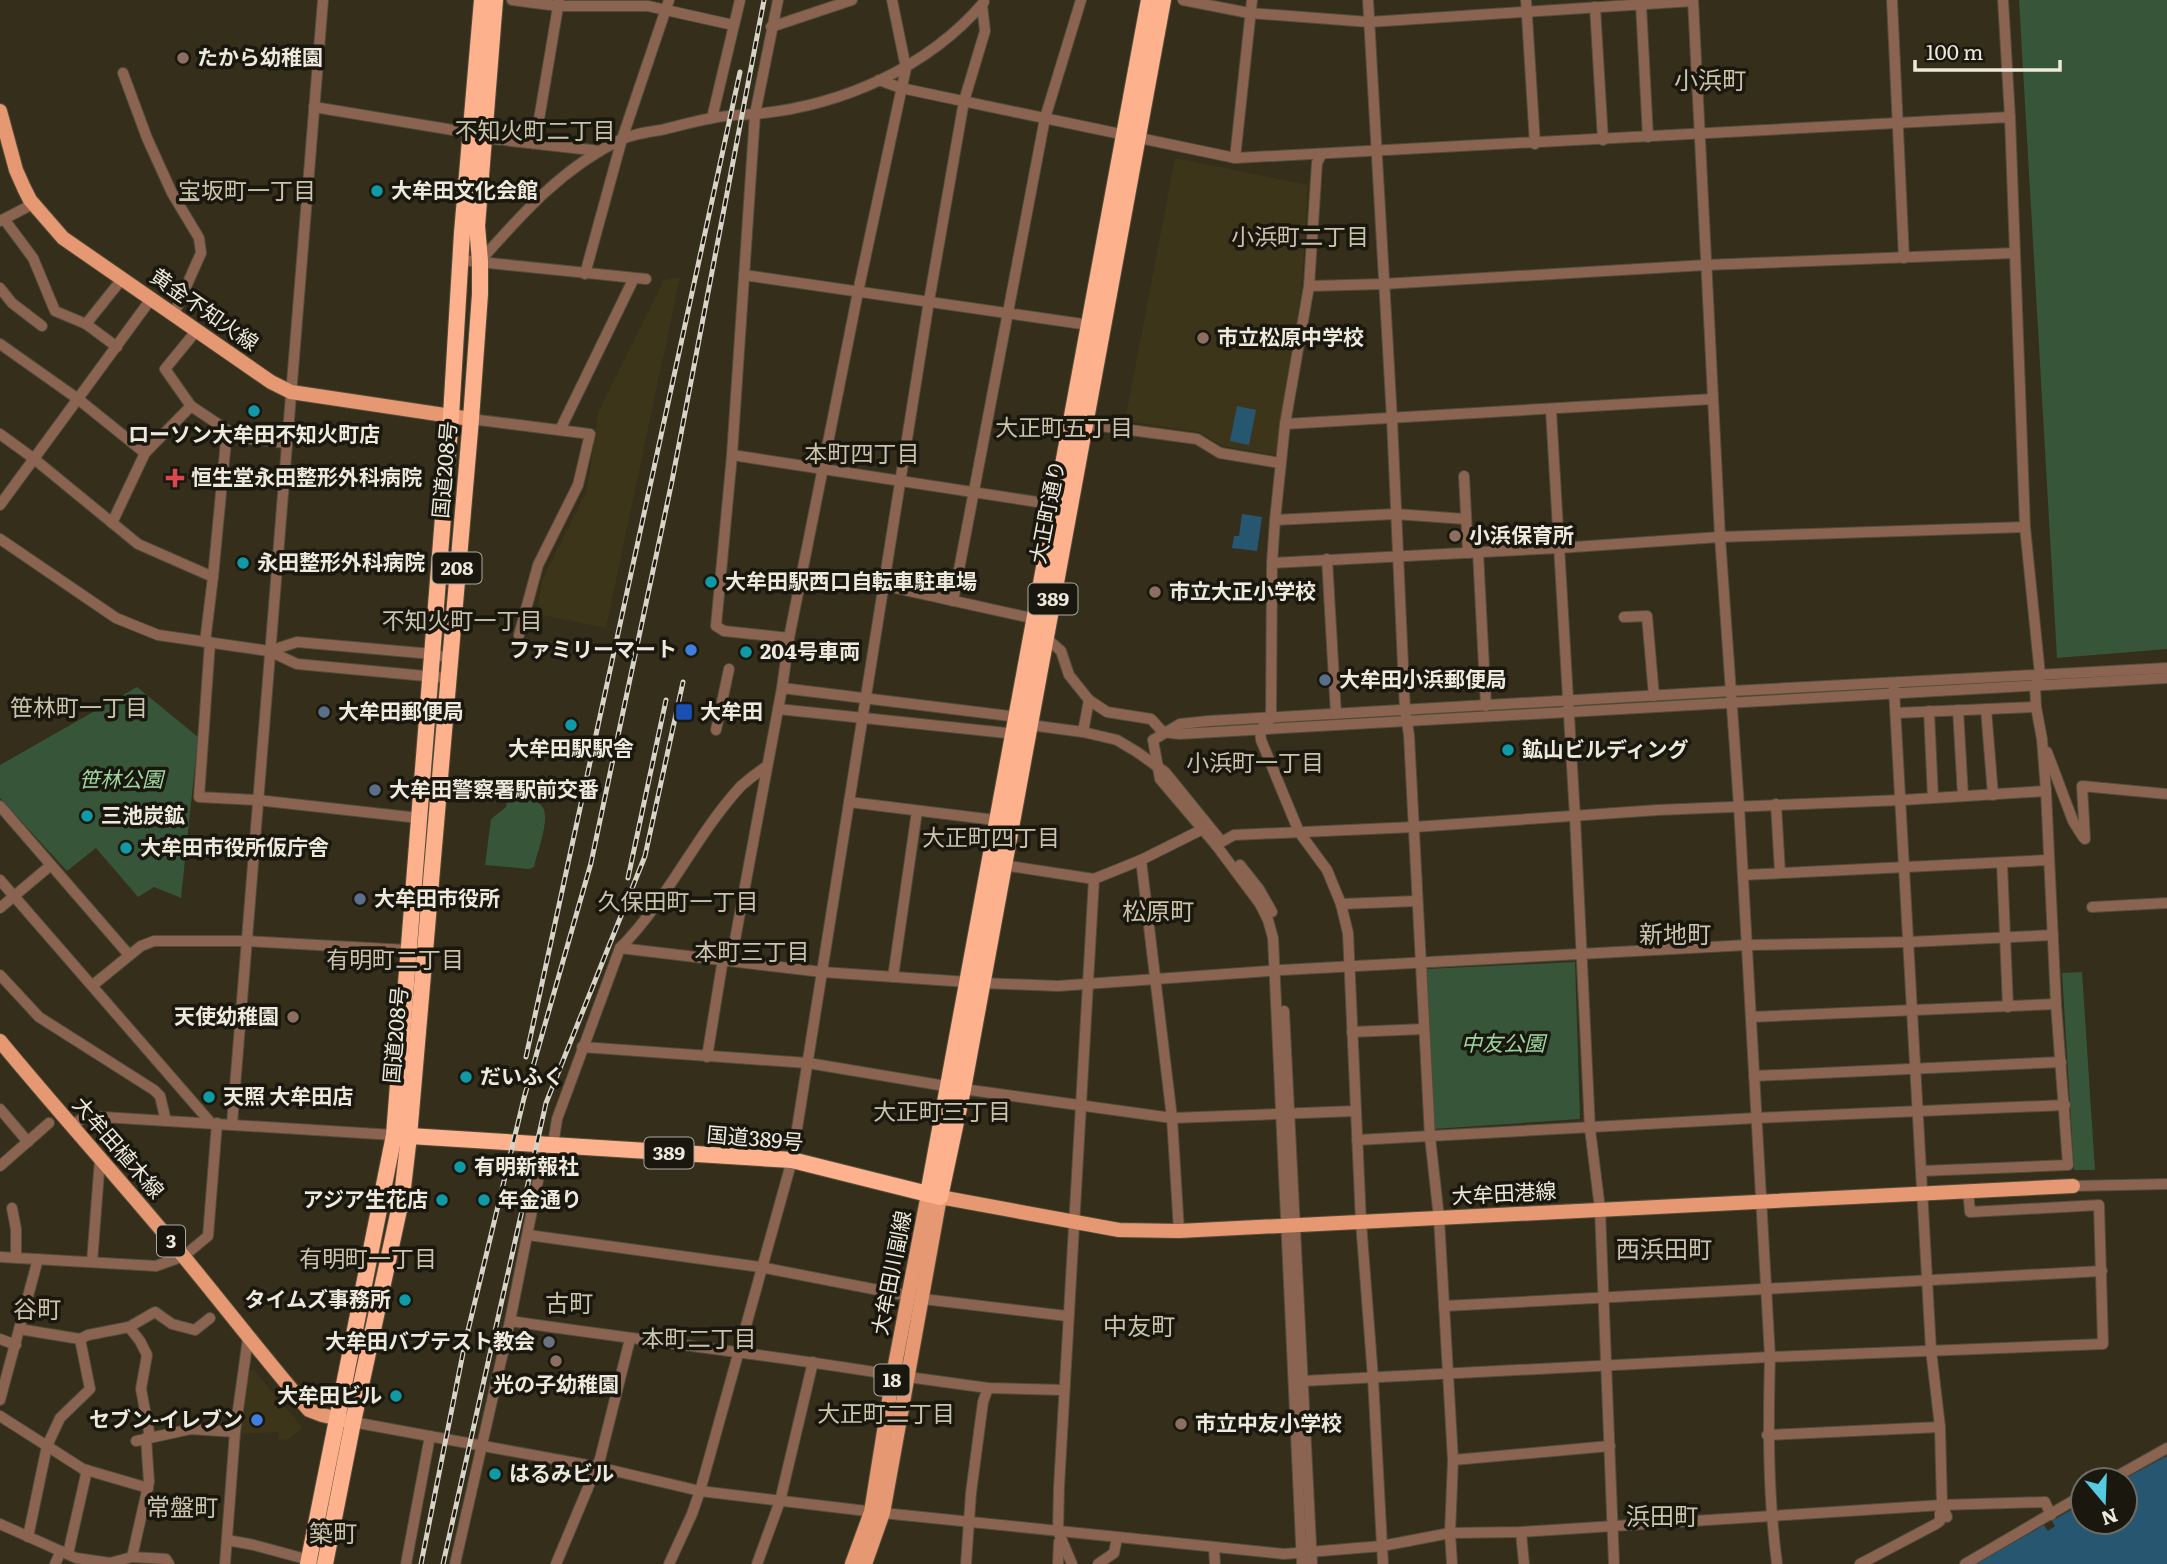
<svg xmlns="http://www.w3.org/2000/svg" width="2167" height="1564" font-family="Literata,'Noto Sans JP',serif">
	<rect width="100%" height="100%" fill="#342e1b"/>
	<g fill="#3d351a">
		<polygon points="1175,158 1308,185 1302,288 1276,455 1223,446 1199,432 1125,421"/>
		<polygon points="680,277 606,628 537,614 542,580 587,490 598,413 664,280"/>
		<polygon points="253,1369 303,1428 289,1439 279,1440 278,1432 241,1434 246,1375"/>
	</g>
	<g fill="#375539">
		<polygon points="2019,0 2167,0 2167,649 2057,658"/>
		<polygon points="137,687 198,737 181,898 154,887 138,897 96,848 67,871 0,798 0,765"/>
		<path d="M522,778L533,781C528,808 545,798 545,816C546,830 537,853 534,867L529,869L485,865L491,819L506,807L509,786L519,788Z"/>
		<polygon points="1575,962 1580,1119 1433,1129 1426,969"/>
		<polygon points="2082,972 2095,1170 2074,1170 2062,973"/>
	</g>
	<g fill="#265670">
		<polygon points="1237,406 1256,410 1249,445 1230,441"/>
		<polygon points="1242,514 1262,517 1257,551 1232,548 1234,536 1239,536"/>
		<polygon points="2167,1456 2167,1564 1976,1564 2044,1525 2048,1531 2055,1526 2052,1521 2083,1503 2083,1522 2125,1522 2125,1480 2122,1480"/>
	</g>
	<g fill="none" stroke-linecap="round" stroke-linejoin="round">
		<defs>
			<g id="minor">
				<polyline points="512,0 558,6 648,6 733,25"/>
				<polyline points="778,0 755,114 732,455 716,626 724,631 789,638"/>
				<polyline points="1183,0 1249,13 1369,22 1693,1"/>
				<polyline points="1368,0 1392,419 1405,710 1409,735 1430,1137 1439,1218 1453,1460 1450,1533 1452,1564"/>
				<polyline points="1526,0 1535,144"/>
				<path d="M1693,0L1720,537L1739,806L1770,1357C1768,1427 1768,1495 1777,1564"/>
				<polyline points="1892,0 1904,258"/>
				<polyline points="2003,0 2010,117"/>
				<polyline points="1641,5 1648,137"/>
				<polyline points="1595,7 1603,140"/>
				<polyline points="771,27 852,0"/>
				<polyline points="123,73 147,138 172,193 199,238 201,253 174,314"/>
				<polyline points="879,80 901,88 1235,158 2010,117 2025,527 2040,675 2035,686 2036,707 2042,739 2046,791 2056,1004 2068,1165 1921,1171"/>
				<polyline points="314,107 471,133 485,138 600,151"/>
				<polyline points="712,118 740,0"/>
				<polyline points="535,143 559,1"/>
				<polyline points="1321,155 1317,163 1309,286 1285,424 1275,520 1272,563 1271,718 1260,730 1261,740 1299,832 1327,870 1341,904 1348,933 1361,1222 1373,1378 1383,1564"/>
				<polyline points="1235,158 1252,0"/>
				<polyline points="4,219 33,258 55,311 86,324 117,347"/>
				<polyline points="0,221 33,204"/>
				<polyline points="460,260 646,279"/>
				<path d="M480,261C522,214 562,168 620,140C633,134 647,132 661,130C678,126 695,121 713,118C727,115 741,115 755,114C841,106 928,68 984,2"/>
				<polyline points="585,274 622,139 669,0"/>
				<polyline points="744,275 1089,325"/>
				<polyline points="1309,286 1383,284 1706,265 2015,253"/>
				<polyline points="0,288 12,303 42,326"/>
				<polyline points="86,324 122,279"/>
				<polyline points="197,330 165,369 191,406 227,430 251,439 286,443"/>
				<polyline points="0,344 78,399 145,453"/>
				<polyline points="1551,410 1575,817 1590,1129 1600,1209 1614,1564"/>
				<polyline points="471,419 590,434 578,485 538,565 519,635"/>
				<polyline points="1079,423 1197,439 1220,453 1280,463"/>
				<polyline points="1285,424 1713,399"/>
				<polyline points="560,430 634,278"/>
				<polyline points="0,434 33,458 138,544 213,577 205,642"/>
				<polyline points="732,455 1057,505"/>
				<polyline points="1464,476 1468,553"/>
				<polyline points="0,505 151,299"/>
				<polyline points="1275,520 1395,514 1466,519"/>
				<polyline points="112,523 145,453 191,406"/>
				<polyline points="0,539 116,618 158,635 269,651 297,664 447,678"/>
				<polyline points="1478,552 1486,706"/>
				<polyline points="1327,559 1336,714"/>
				<polyline points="1272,563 1559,548 1720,537 2025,527"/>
				<polyline points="213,577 227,430"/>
				<polyline points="882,585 1036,619"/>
				<polyline points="953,601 1045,118 1081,0"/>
				<polyline points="1624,617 1647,616 1654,696"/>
				<polyline points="1044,636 1061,651 1069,675 1089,700 1107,712 1151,719 1163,732 1179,734 2167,678"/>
				<polyline points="210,642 199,797 257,800 419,818"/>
				<polyline points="269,651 297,642 432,654 449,658"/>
				<polyline points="782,688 1018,717 1030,725 1083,732 1117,740 1137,752 1165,772 1221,841"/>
				<polyline points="778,709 1016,734"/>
				<polyline points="1986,709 1993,795"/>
				<polyline points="1958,710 1963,796"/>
				<polyline points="1929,711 1933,798"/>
				<polyline points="1896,713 2036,707"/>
				<polyline points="716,730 729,669"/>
				<polyline points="1083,732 1089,700"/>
				<polyline points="2047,752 2073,821 2083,837"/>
				<polyline points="849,802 1003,821"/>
				<polyline points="1776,804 1780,873"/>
				<polyline points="0,806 129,955"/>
				<polyline points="2085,839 2082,786 2167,794"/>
				<polyline points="1216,845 1234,835 1414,827 1658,810 1902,800 2046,791"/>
				<polyline points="1141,860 1172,1118 1179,1231"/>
				<polyline points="2002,863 2008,1007"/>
				<polyline points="1003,865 1094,879 1141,860 1203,829"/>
				<polyline points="1240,865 1259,889 1272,912"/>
				<polyline points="1743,875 2049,860"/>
				<polyline points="0,880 211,1123"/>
				<polyline points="1341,904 1417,901"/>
				<polyline points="2092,907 2167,903"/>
				<polyline points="0,908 51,865"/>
				<polyline points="620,948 822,972 982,983 1058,986 1282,970 1747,945 1909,942 2053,935"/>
				<polyline points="731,961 782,688 789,638 858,292 906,68 892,0"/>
				<polyline points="0,975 39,1017 154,1090 160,1096 166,1121"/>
				<polyline points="893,977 917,811"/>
				<polyline points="93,985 141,946 154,941 246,941 407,950"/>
				<polyline points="1284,1011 1312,1564"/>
				<polyline points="1751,1017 2056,1004"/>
				<polyline points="1352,1032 1424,1029"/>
				<polyline points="582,1047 808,1063 963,1089 1172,1118 1356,1111"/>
				<polyline points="707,1057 723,959"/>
				<polyline points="1754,1076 2061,1062"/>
				<polyline points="0,1109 28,1142"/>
				<polyline points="232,1124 323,0"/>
				<polyline points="70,1126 87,1116 394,1135"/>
				<polyline points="1357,1140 1756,1118 2065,1105"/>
				<path d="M553,1145L557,1119L620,948C668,900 695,836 741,786C749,779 758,772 767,766"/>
				<polyline points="0,1166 49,1123"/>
				<polyline points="2073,1186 2167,1184"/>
				<polyline points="12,1208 16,1229 16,1257"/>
				<polyline points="528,1235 760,1267 909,1296"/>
				<polyline points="0,1257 156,1266 184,1256 208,1236 217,1123"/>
				<polyline points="92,1262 100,1159"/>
				<polyline points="923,1299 1067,1316"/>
				<polyline points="1444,1306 2102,1271"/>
				<path d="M510,1321C637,1340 766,1354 893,1375"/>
				<polyline points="129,1327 140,1341 147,1355 141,1389 150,1437"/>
				<polyline points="19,1329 80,1339"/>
				<polyline points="0,1339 16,1345"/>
				<polyline points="908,1377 988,1388 1064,1390"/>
				<polyline points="1303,1381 1770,1357 2103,1344 2099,1205 1970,1212 1968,1190"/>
				<polyline points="0,1400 38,1259"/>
				<polyline points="0,1416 83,1469 148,1488"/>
				<polyline points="353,1422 598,1467 700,1491 883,1513 1284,1554 1382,1546 1450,1533 1521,1532 1942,1505 2045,1502 2051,1515"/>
				<polyline points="1767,1435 1940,1427"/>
				<polyline points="136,1441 191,1429 235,1432"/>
				<polyline points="1453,1460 1610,1446"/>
				<polyline points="2110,1480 2167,1448"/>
				<polyline points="0,1524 76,1558 110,1563 132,1557 149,1482 146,1438"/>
				<polyline points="1521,1532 1524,1564"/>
				<polyline points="28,1537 47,1446 60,1418 90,1389 80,1339 88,1335 129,1327 155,1312 172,1324 195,1330 210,1318"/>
				<polyline points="227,1540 254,1545 313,1561"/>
				<polyline points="1214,1549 1215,1564"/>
				<polyline points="68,1554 87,1470"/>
				<polyline points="132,1557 166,1559 169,1564"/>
				<polyline points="55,1564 61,1551"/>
				<polyline points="225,1564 235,1432 248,1338"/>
				<polyline points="406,1564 430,1436"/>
				<polyline points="455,1564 510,1321 545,1145"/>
				<polyline points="556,1564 600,1459 630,1339"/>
				<polyline points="669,1564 692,1514 700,1491 792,1160 929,301 964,101 985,31 982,5"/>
				<polyline points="757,1564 780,1501 813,1362"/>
				<polyline points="966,1564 971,1493 983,1402 988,1388"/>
				<polyline points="1058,1564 1059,1542"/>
				<polyline points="1072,1564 1058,1531 1059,1487 1094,879"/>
				<polyline points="1098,1564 1114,1553 1117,1538"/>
				<polyline points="1302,1564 1273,938 1268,920 1260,904 1216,845 1160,779 1153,740 1180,724 1208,721 1732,691 2167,668"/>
				<polyline points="1860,1564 1936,1524 1940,1521 1940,1513 1947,1517 1942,1505 1940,1427 1931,1350 1894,689"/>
				<polyline points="1965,1564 2083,1495"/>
			</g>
			<g id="major">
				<polyline points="0,111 16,170 24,188 30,200 63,238 271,382 291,392 471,419"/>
				<path d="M0,1041C60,1114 124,1184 184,1257C226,1308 266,1360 309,1410L322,1415L348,1421"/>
				<polyline points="852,1564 871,1512 893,1375 928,1194"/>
				<polyline points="865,1564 883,1513 940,1197 1119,1230 1179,1231 2073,1186"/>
			</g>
			<g id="highway">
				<polyline points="394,1135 792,1160 940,1197 963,1089 1163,0"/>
				<polyline points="928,1194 1149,0"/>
				<polyline points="308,1564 394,1135 451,416 462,233 482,0"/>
				<polyline points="325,1564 353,1422 402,1196 409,1136 471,419 480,294 480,261 477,226 495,0"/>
			</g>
		</defs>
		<use href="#minor" stroke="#524c3a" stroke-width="12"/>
		<use href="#major" stroke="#524c3a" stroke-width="16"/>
		<use href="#highway" stroke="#524c3a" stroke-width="18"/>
		<use href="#minor" stroke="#8a6451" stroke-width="10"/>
		<use href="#major" stroke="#e59871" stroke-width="14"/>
		<use href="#highway" stroke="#fdb28d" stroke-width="16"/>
		<defs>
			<g id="rail">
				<polyline points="628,878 666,700"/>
				<polyline points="526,1057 740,72"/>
				<polyline points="421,1564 465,1343 524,1098 591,863 672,481 764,0"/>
				<polyline points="443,1564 546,1103 645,856 683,682"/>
			</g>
		</defs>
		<use href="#rail" stroke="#d7d3c6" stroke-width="5"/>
		<use href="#rail" stroke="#19170e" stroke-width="2.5" stroke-dasharray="8" stroke-linecap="butt"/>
	</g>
	<g fill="#8d6e63" stroke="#19170e" stroke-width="2.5">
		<circle cx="183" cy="58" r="7"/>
		<circle cx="1203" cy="338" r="7"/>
		<circle cx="1455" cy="536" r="7"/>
		<circle cx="1155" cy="592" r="7"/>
		<circle cx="293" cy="1017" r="7"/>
		<circle cx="556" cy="1361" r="7"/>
		<circle cx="1181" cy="1424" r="7"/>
	</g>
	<g fill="#0f9aa8" stroke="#19170e" stroke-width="2.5">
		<circle cx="377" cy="191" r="7"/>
		<circle cx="254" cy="411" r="7"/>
		<circle cx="243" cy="563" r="7"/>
		<circle cx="711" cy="582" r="7"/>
		<circle cx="746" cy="652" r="7"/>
		<circle cx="571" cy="725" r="7"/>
		<circle cx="1508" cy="750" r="7"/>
		<circle cx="87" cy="816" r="7"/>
		<circle cx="126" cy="848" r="7"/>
		<circle cx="466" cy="1077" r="7"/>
		<circle cx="209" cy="1097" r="7"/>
		<circle cx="460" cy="1167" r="7"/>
		<circle cx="442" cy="1200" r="7"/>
		<circle cx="484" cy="1200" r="7"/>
		<circle cx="405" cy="1300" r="7"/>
		<circle cx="396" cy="1396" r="7"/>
		<circle cx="495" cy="1474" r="7"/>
	</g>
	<path fill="#e0444e" stroke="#19170e" stroke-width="2.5" d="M171.5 467.5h7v7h7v7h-7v7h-7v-7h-7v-7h7z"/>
	<g fill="#3f7fe0" stroke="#19170e" stroke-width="2.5">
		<circle cx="691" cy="650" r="7"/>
		<circle cx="257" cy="1420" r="7"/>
	</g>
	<g fill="#5c6f8a" stroke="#19170e" stroke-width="2.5">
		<circle cx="1325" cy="680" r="7"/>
		<circle cx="324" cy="712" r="7"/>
		<circle cx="375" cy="790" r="7"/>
		<circle cx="360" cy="899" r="7"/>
	</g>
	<rect fill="#1a4fb4" stroke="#19170e" stroke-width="2.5" x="675" y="703" width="18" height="18" rx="3.5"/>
	<circle fill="#6b7280" stroke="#19170e" stroke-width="2.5" cx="549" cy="1342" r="7"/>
	<g text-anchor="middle" stroke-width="7" stroke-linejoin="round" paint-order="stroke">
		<g fill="#19170e" stroke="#adaa9f" stroke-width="2">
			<rect x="432.5" y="552.5" width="49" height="31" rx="5"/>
			<rect x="1028.5" y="583.5" width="49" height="31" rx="5"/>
			<rect x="644.5" y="1137.5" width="49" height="31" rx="5"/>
			<rect x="157" y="1225.5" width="28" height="31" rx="5"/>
			<rect x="874.5" y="1364.5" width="35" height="31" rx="5"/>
		</g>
		<g font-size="19" font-weight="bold" fill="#ede9dd">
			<text x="457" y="575">208</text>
			<text x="1053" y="606">389</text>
			<text x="669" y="1160">389</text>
			<text x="171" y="1248">3</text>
			<text x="892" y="1387">18</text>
		</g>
		<g font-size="21" font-weight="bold" fill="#ede9dd" stroke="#19170e" text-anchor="start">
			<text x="197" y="65">たから幼稚園</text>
			<text x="391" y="198">大牟田文化会館</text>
			<text x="1217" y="345">市立松原中学校</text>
			<text x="254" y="442" text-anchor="middle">ローソン大牟田不知火町店</text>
			<text x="191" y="485">恒生堂永田整形外科病院</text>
			<text x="1469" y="543">小浜保育所</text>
			<text x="257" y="570">永田整形外科病院</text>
			<text x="725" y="589">大牟田駅西口自転車駐車場</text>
			<text x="1169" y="599">市立大正小学校</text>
			<text x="677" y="657" text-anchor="end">ファミリーマート</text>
			<text x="760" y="659">204号車両</text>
			<text x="1339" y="687">大牟田小浜郵便局</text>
			<text x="338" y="719">大牟田郵便局</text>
			<text x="700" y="719">大牟田</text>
			<text x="571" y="756" text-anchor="middle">大牟田駅駅舎</text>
			<text x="1522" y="757">鉱山ビルディング</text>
			<text x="389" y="797">大牟田警察署駅前交番</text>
			<text x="101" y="823">三池炭鉱</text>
			<text x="140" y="855">大牟田市役所仮庁舎</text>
			<text x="374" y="906">大牟田市役所</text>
			<text x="279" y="1024" text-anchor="end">天使幼稚園</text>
			<text x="480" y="1084">だいふく</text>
			<text x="223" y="1104">天照 大牟田店</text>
			<text x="474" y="1174">有明新報社</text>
			<text x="428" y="1207" text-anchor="end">アジア生花店</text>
			<text x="498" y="1207">年金通り</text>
			<text x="391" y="1307" text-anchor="end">タイムズ事務所</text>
			<text x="535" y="1349" text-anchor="end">大牟田バプテスト教会</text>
			<text x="556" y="1392" text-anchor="middle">光の子幼稚園</text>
			<text x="382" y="1403" text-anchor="end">大牟田ビル</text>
			<text x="243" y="1427" text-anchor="end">セブン-イレブン</text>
			<text x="1195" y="1431">市立中友小学校</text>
			<text x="509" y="1481">はるみビル</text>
		</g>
		<g font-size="21" fill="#ede9dd" stroke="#19170e">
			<text transform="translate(204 310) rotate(35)" y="7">黄金不知火線</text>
			<text transform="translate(445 470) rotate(-85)" y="7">国道208号</text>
			<text transform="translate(1048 512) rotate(-79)" y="7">大正町通り</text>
			<text transform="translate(396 1035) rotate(-85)" y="7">国道208号</text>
			<text transform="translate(755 1139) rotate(5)" y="7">国道389号</text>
			<text transform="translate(118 1148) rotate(49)" y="7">大牟田植木線</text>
			<text transform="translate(1504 1194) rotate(-3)" y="7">大牟田港線</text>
			<text transform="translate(892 1273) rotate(-79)" y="7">大牟田川副線</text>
		</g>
		<g font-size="21" font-style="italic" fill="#9dd7a0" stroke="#19170e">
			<text x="121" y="787">笹林公園</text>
			<text x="1503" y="1051">中友公園</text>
		</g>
		<g font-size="23" fill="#cac3ab" stroke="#19170e">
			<text x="535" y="139">不知火町二丁目</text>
			<text x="247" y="199">宝坂町一丁目</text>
			<text x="1300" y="245">小浜町二丁目</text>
			<text x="1064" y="436">大正町五丁目</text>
			<text x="862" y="462">本町四丁目</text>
			<text x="462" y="629">不知火町一丁目</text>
			<text x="79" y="716">笹林町一丁目</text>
			<text x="1255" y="771">小浜町一丁目</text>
			<text x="991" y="846">大正町四丁目</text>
			<text x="678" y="910">久保田町一丁目</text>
			<text x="752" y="960">本町三丁目</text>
			<text x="395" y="968">有明町二丁目</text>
			<text x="942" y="1120">大正町三丁目</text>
			<text x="368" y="1267">有明町一丁目</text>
			<text x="699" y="1347">本町二丁目</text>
			<text x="886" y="1422">大正町二丁目</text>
		</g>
		<g font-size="24" fill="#cac3ab" stroke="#19170e">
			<text x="1710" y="89">小浜町</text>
			<text x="1158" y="920">松原町</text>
			<text x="1675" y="943">新地町</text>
			<text x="1664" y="1258">西浜田町</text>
			<text x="569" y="1312">古町</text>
			<text x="37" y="1318">谷町</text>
			<text x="1139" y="1335">中友町</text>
			<text x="182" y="1516">常盤町</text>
			<text x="1662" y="1525">浜田町</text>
			<text x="333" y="1542">築町</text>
		</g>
	</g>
	<g transform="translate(2104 1501) rotate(161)"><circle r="33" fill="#19170e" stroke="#6e6b61" stroke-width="2"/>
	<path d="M0-5L12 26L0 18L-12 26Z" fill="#55cae0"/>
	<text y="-10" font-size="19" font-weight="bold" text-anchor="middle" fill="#ede9dd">N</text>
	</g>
	<path d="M1915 60v10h145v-10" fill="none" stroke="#ede9dd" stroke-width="3.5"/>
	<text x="1926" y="60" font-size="21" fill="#ede9dd" stroke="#19170e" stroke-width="5" paint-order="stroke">100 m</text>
</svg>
